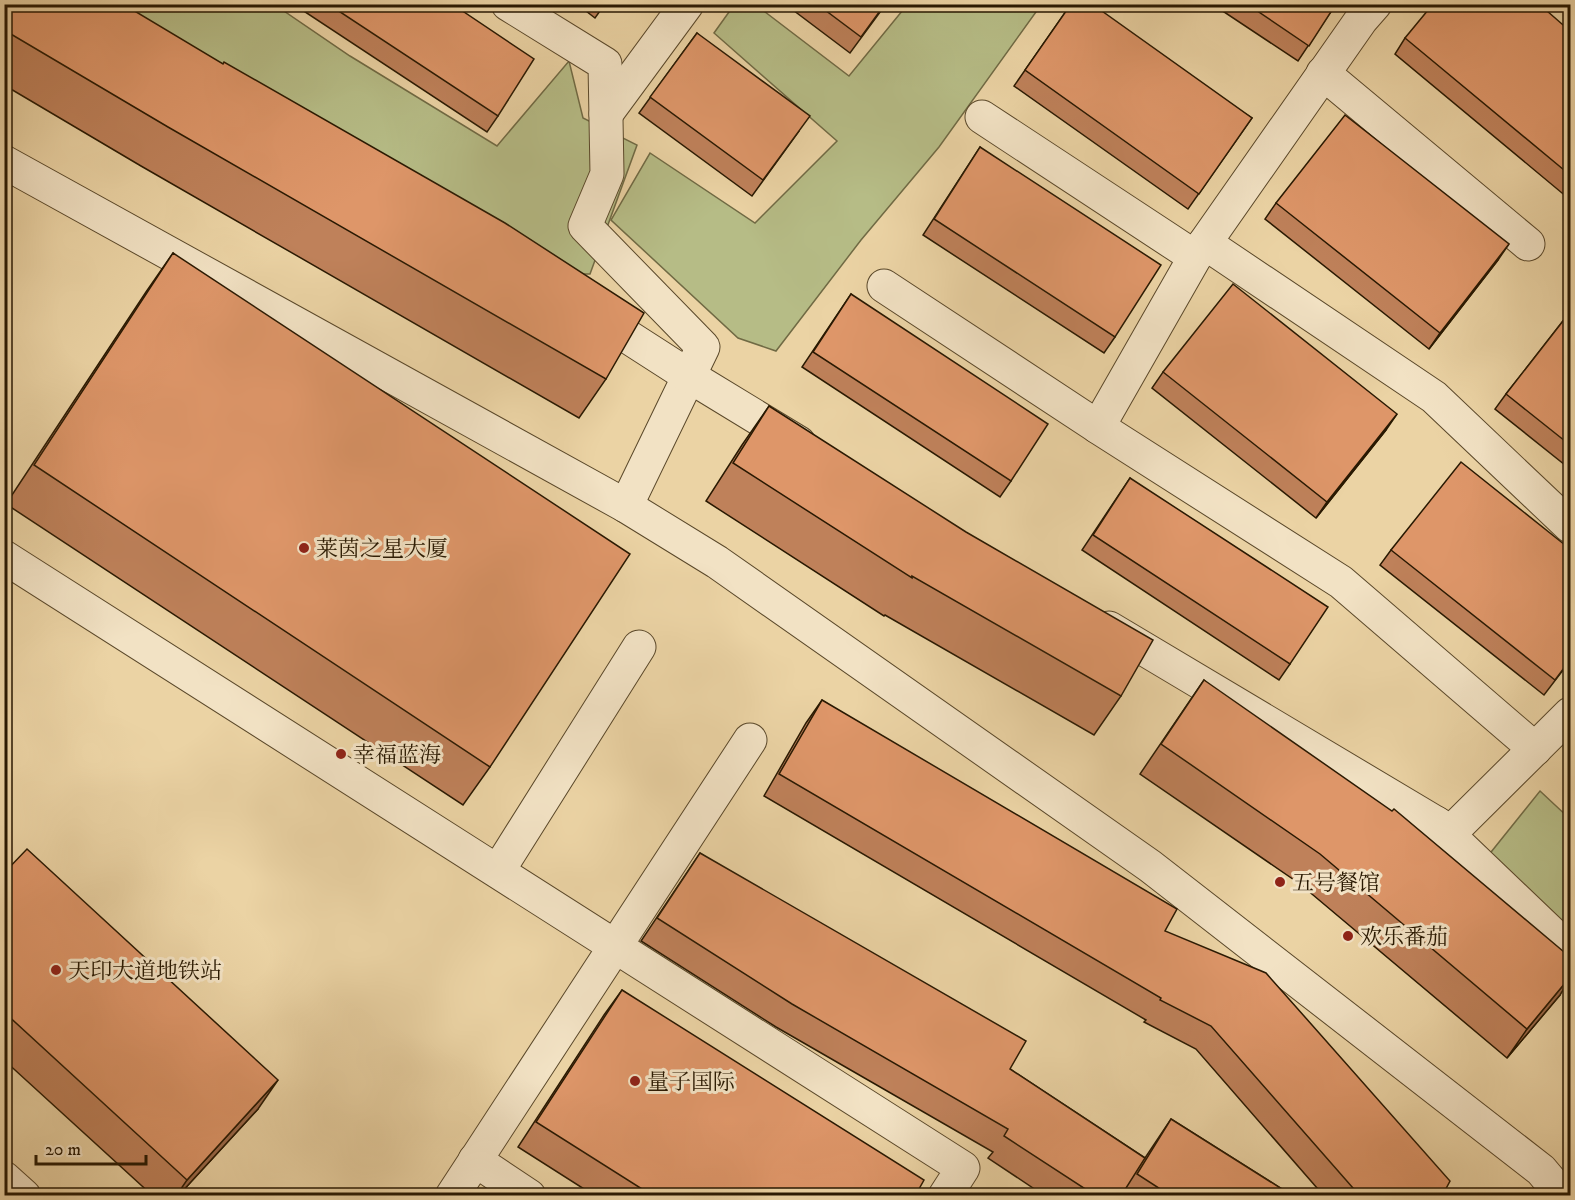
<svg xmlns="http://www.w3.org/2000/svg" width="1575" height="1200" font-family="'IM FELL DW Pica','Noto Serif SC',serif">
	<rect width="100%" height="100%" fill="#ebd3a4"/>
	<filter id="stains"><feTurbulence type="fractalNoise" baseFrequency=".00333" numOctaves="4"/><feColorMatrix values="0 0 0 0 .2 0 0 0 0 .09 0 0 0 0 .02 0 0 0 .5 -.17"/></filter>
	<radialGradient id="worn" r=".72"><stop offset=".6" stop-color="#630" stop-opacity="0"/><stop offset="1" stop-color="#630" stop-opacity=".3"/></radialGradient>
	<g fill="#b6bc86" stroke="#706a44" stroke-width="1.5">
		<polygon points="60,5 275,5 350,56 497,146 569,61 583,118 637,145 590,274 548,274"/>
		<polygon points="734,5 756,5 849,76 907,5 1041,5 939,147 861,240 776,351 738,338 611,220 650,153 755,223 837,141 714,33"/>
		<polygon points="1540,791 1570,819 1570,982 1467,882"/>
	</g>
	<g fill="none" stroke-linecap="round" stroke-linejoin="round">
		<defs>
			<g id="minor">
				<polyline points="508,4 605,64 607,174 585,226 703,347 626,506"/>
				<polyline points="1375,4 1361,20 1195,257 1098,427 1341,582 1535,749"/>
				<polyline points="1323,73 1528,244"/>
				<polyline points="606,114 687,4"/>
				<polyline points="982,117 1195,257"/>
				<polyline points="4,162 626,506 717,562 1150,866 1541,1170 1563,1196"/>
				<polyline points="1205,243 1434,397 1570,526"/>
				<polyline points="884,286 1098,427"/>
				<polyline points="591,313 689,376 799,443"/>
				<polyline points="4,557 963,1168 945,1196"/>
				<polyline points="1109,628 1451,832 1570,714"/>
				<polyline points="1436,823 1570,951"/>
				<polyline points="498,871 639,647"/>
				<polyline points="475,1160 529,1196"/>
				<polyline points="452,1196 750,740"/>
			</g>
			<polyline id="tertiary" points="4,1178 24,1196"/>
		</defs>
		<use href="#minor" stroke="#5a482a" stroke-width="35"/>
		<use href="#tertiary" stroke="#5a482a" stroke-width="35"/>
		<use href="#minor" stroke="#f2e2c4" stroke-width="33"/>
		<use href="#tertiary" stroke="#f2e2c4" stroke-width="33"/>
	</g>
	<g fill="#bf815a" stroke="#291902" stroke-width="1.5">
		<polygon points="4,4 223,64 606,379 579,418 141,166 4,85"/>
		<polygon points="293,4 452,4 498,116 487,132"/>
		<polygon points="577,4 605,4 595,18"/>
		<polygon points="785,4 886,4 850,53"/>
		<polygon points="1071,4 1252,118 1188,209 1014,86"/>
		<polygon points="1212,4 1336,4 1298,61"/>
		<polygon points="1570,31 1570,195 1568,198 1395,54 1405,38"/>
		<polygon points="697,33 799,131 752,196 639,113"/>
		<polygon points="980,147 1115,337 1104,353 923,235"/>
		<polygon points="1276,203 1498,260 1429,349 1265,219"/>
		<polygon points="173,253 490,767 463,805 6,504 146,292"/>
		<polygon points="851,294 1011,481 1000,497 802,367"/>
		<polygon points="1570,312 1570,469 1495,409 1506,394"/>
		<polygon points="1163,372 1386,430 1316,518 1152,388"/>
		<polygon points="769,406 1121,696 1094,735 885,615 884,616 706,501 742,445"/>
		<polygon points="1130,478 1290,664 1279,680 1082,550"/>
		<polygon points="1570,549 1570,661 1544,695 1380,565 1391,550"/>
		<polygon points="1204,680 1560,995 1507,1058 1300,884 1140,774"/>
		<polygon points="822,700 1165,931 1442,1196 1324,1196 1196,1049 1144,1022 1146,1020 764,796 806,723"/>
		<polygon points="700,853 1010,1069 1145,1158 1171,1119 1293,1196 1045,1196 988,1158 993,1152 776,1027 641,941"/>
		<polygon points="4,873 258,1109 178,1196 153,1196 4,1060"/>
		<polygon points="622,990 915,1196 595,1196 518,1147 604,1015"/>
	</g>
	<g fill="#9b694a" stroke="#291902" stroke-width="1.5">
		<polygon points="1509,244 1498,260 1429,349 1440,333"/>
		<polygon points="1397,414 1386,430 1316,518 1327,502"/>
		<polygon points="1570,977 1570,979 1560,995 1507,1058 1527,1029"/>
		<polygon points="278,1080 258,1109 178,1196 176,1196 187,1180"/>
	</g>
	<g fill="#de9669" stroke="#291902" stroke-width="1.5">
		<polygon points="4,4 123,4 223,64 224,62 505,223 644,313 606,379 168,127 4,30"/>
		<polygon points="328,4 452,4 534,59 498,116"/>
		<polygon points="817,4 885,4 861,37"/>
		<polygon points="1071,4 1092,4 1252,118 1199,194 1025,70"/>
		<polygon points="1247,4 1336,4 1309,46"/>
		<polygon points="1433,4 1539,4 1570,31 1570,175 1405,38"/>
		<polygon points="697,33 810,116 763,180 650,97"/>
		<polygon points="1345,115 1509,244 1440,333 1276,203"/>
		<polygon points="980,147 1161,265 1115,337 934,219"/>
		<polygon points="173,253 630,554 490,767 34,465"/>
		<polygon points="1233,284 1397,414 1327,502 1163,372"/>
		<polygon points="851,294 1048,424 1011,481 813,352"/>
		<polygon points="1570,312 1570,445 1506,394"/>
		<polygon points="769,406 966,532 1153,640 1121,696 912,576 912,578 733,463"/>
		<polygon points="1461,462 1570,549 1570,660 1555,680 1391,550"/>
		<polygon points="1130,478 1328,607 1290,664 1093,535"/>
		<polygon points="1204,680 1392,811 1394,809 1570,957 1570,977 1527,1029 1320,854 1161,744"/>
		<polygon points="822,700 1177,909 1165,931 1266,973 1450,1181 1442,1196 1360,1196 1211,1026 1160,1000 1161,998 779,774"/>
		<polygon points="27,849 278,1080 187,1180 4,1012 4,873"/>
		<polygon points="700,853 1026,1041 1010,1069 1145,1158 1121,1196 1096,1196 1004,1136 1008,1129 792,1004 657,918"/>
		<polygon points="622,990 924,1180 915,1196 653,1196 536,1122"/>
		<polygon points="1171,1119 1293,1196 1171,1196 1137,1174"/>
	</g>
	<g fill="#8f2418" stroke="#f2e2c4" stroke-width="2">
		<circle cx="304" cy="548" r="6"/>
		<circle cx="341" cy="754" r="6"/>
		<circle cx="1280" cy="882" r="6"/>
		<circle cx="1348" cy="936" r="6"/>
		<circle cx="56" cy="970" r="6"/>
		<circle cx="635" cy="1081" r="6"/>
	</g>
	<g text-anchor="middle" stroke-width="6" stroke-linejoin="round" paint-order="stroke">
		<g font-size="22" fill="#291902" stroke="#f2e2c4" text-anchor="start">
			<text x="316" y="556">莱茵之星大厦</text>
			<text x="353" y="762">幸福蓝海</text>
			<text x="1292" y="890">五号餐馆</text>
			<text x="1360" y="944">欢乐番茄</text>
			<text x="68" y="978">天印大道地铁站</text>
			<text x="647" y="1089">量子国际</text>
		</g>
	</g>
	<rect width="1575" height="1200" fill="none" stroke="#ebd3a4" stroke-width="24"/>
	<rect x="6" y="6" width="1563" height="1188" fill="none" stroke="#291902" stroke-width="3"/>
	<rect x="12" y="12" width="1551" height="1176" fill="none" stroke="#291902" stroke-width="1.5"/>
	<path d="M36 1155v9h110v-9" fill="none" stroke="#291902" stroke-width="3"/>
	<text x="45" y="1155" font-size="18" fill="#291902" stroke="#f2e2c4" stroke-width="4.5" paint-order="stroke">20 m</text>
	<rect width="100%" height="100%" filter="url(#stains)"/>
	<rect width="100%" height="100%" fill="url(#worn)"/>
</svg>
